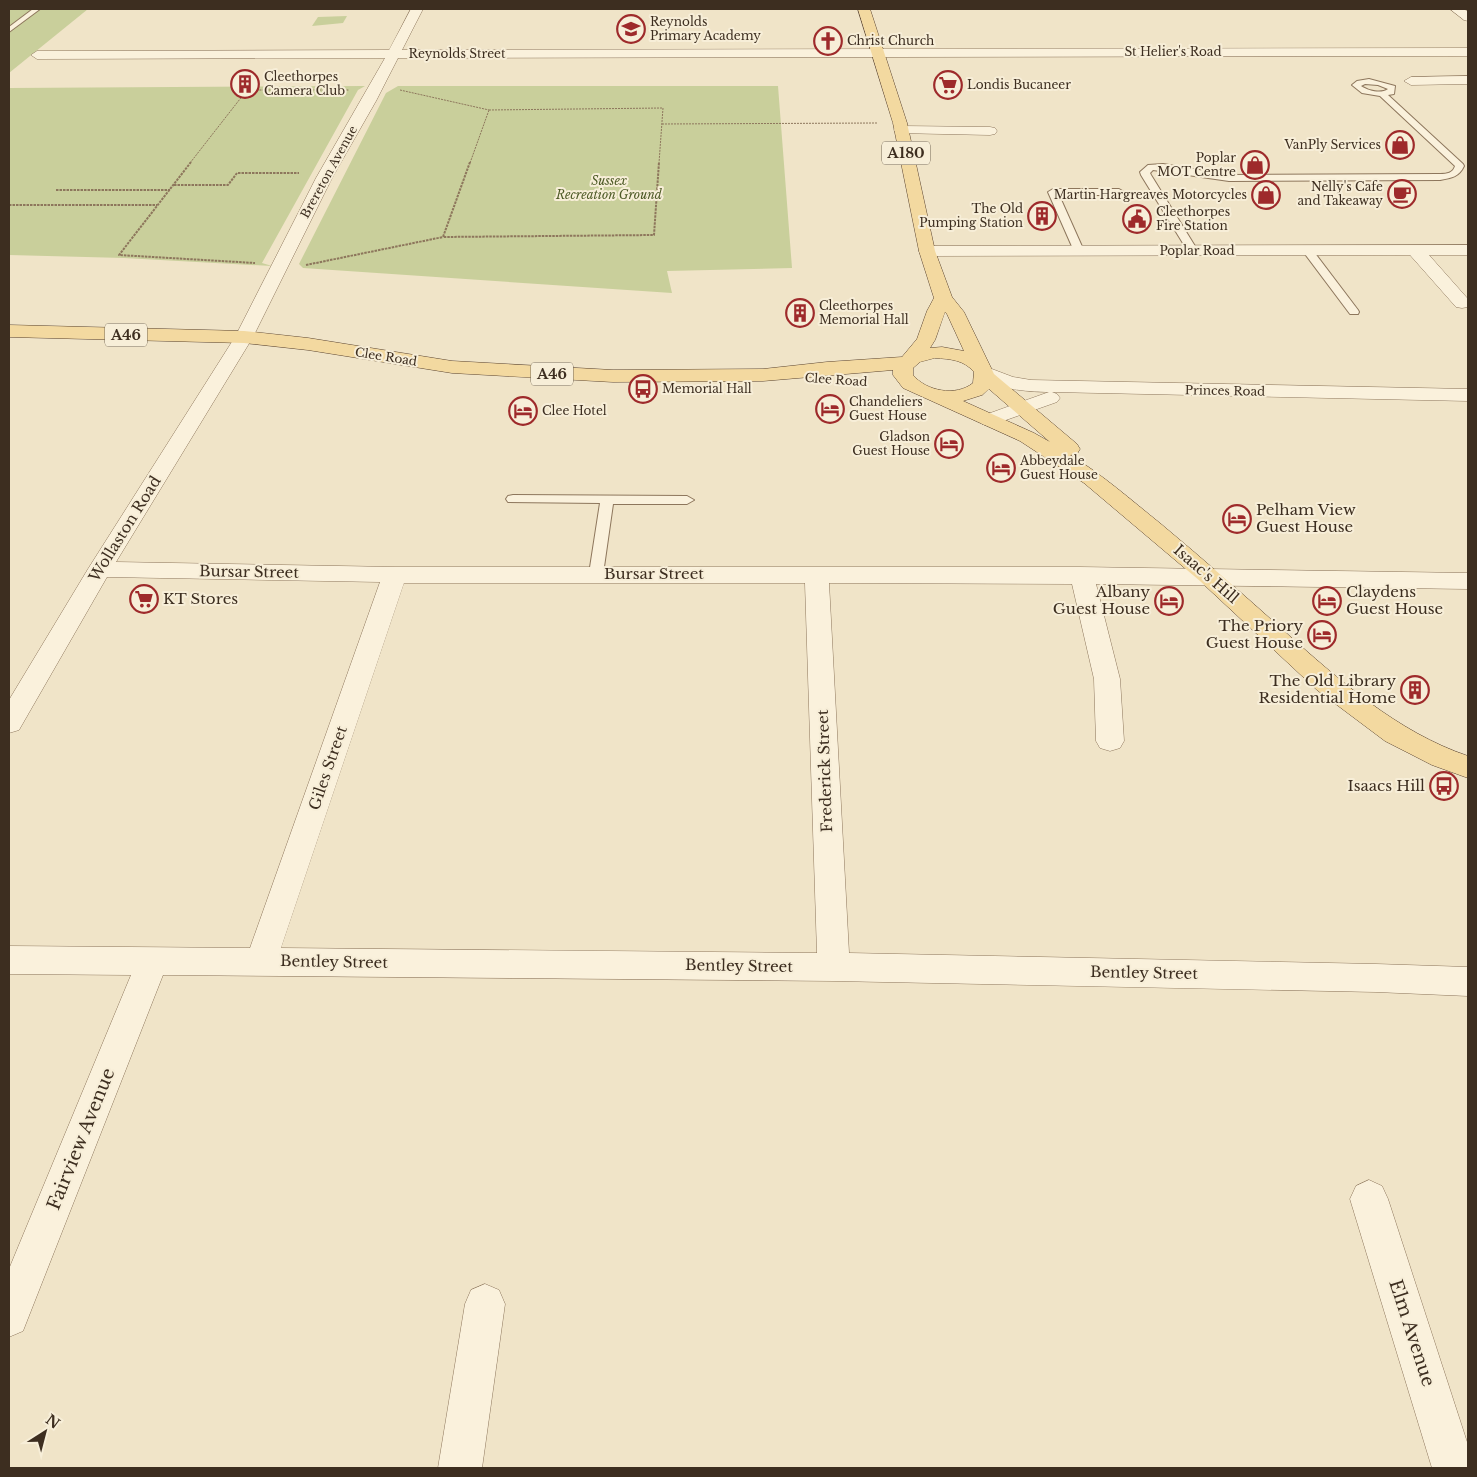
<svg xmlns="http://www.w3.org/2000/svg" width="1477" height="1477" font-family="'Libre Baskerville',serif">
	<rect width="100%" height="100%" fill="#f0e4c8"/>
	<g fill="#c9cf9b">
		<polygon points="9,9 88,9 9,73"/>
		<polygon points="347,16 343,23 312,26 318,17"/>
		<polygon points="365,86 358,90 262,263 272,266 124,258 9,255 9,88"/>
		<polygon points="398,86 778,86 792,268 667,271 672,293 303,268 299,264 386,93"/>
	</g>
	<g fill="none" stroke-linecap="round" stroke-linejoin="round">
		<defs>
			<g id="lane">
				<polygon points="33,9 40,9 9,32 9,27"/>
				<path d="M1369,79L1395,86L1394,94L1388,95L1463,164L1464,166C1459,177 1451,178 1440,180L1229,181L1153,170L1150,173L1151,175L1198,251L1197,253H1189L1141,175L1140,172L1148,165L1163,164L1229,175L1440,174C1447,174 1453,173 1455,166L1380,96L1362,93L1352,85L1357,81ZM1365,84L1378,85L1388,89C1381,94 1369,91 1361,86Z"/>
				<polygon points="1053,189 1119,189 1124,192 1119,195 1059,195 1084,251 1079,254 1074,251 1048,192"/>
				<polygon points="1307,247 1311,248 1358,310 1359,312 1358,314 1350,314 1302,250"/>
				<polygon points="513,495 687,496 694,500 687,504 613,504 603,574 601,577 591,577 589,574 600,503 508,502 506,499 508,496"/>
			</g>
			<g id="street">
				<path d="M411,9H423L402,50L1468,48V56L398,58L376,101L332,178L253,337L116,562L395,567H1080L1468,573V589L1096,584L1120,679L1124,741L1120,748L1110,751L1100,748L1096,741L1094,679L1072,584L829,583L849,953L1376,964L1468,967V996L1376,992L834,981L163,975L23,1331L9,1337V1269L131,975L9,974V946L250,948L380,582L107,577L19,730L9,733V700L88,569L235,337L316,178L385,58L37,59L31,55L37,51L389,50ZM404,583H805L817,953L281,948Z"/>
				<polygon points="1450,9 1464,9 1468,12 1468,21 1464,20"/>
				<polygon points="1468,76 1468,84 1411,85 1404,81 1411,77"/>
				<polygon points="901,126 990,127 995,128 997,131 995,134 990,135 896,133 894,130 896,127"/>
				<polygon points="1468,245 1468,255 1429,255 1468,299 1468,307 1462,308 1456,307 1410,255 927,256 921,255 919,251 921,247 927,246"/>
				<path d="M984,366L1013,377L1031,380L1468,389V401L1052,392L1057,394L1060,398L1057,402L989,426L982,424L979,420L982,416L1049,392C1030,392 986,389 974,372L977,368Z"/>
				<polygon points="1369,1180 1382,1186 1388,1199 1468,1445 1468,1468 1432,1468 1350,1199 1356,1186"/>
				<polygon points="485,1284 499,1290 505,1304 482,1468 438,1468 465,1304 471,1290"/>
			</g>
			<path id="primary" d="M858,9H870L907,123L935,251L952,297L964,312L994,374L1077,444L1080,449L1077,454L1070,455C1103,475 1131,500 1161,524C1203,559 1244,595 1284,631C1339,680 1397,732 1468,756V778L1432,765L1385,741L1317,690L1200,581L1084,483L1020,441L903,388L893,375V370L763,381L613,382L452,373L308,350L244,343L9,337V325L244,331L308,338L452,361L613,370L763,369L827,362L902,357L917,339L927,311L934,298L919,251L893,123ZM945,312L947,314L964,351L942,347L930,348L935,340ZM935,358C951,359 964,360 974,372L973,383C956,397 926,391 913,375V368L920,362ZM989,389L1050,442L1034,433L963,401L982,395Z"/>
		</defs>
		<use href="#lane" stroke="#8d765c" stroke-width="2"/>
		<use href="#street" stroke="#8d765c" stroke-width="1"/>
		<use href="#primary" stroke="#5b4430" stroke-width="1"/>
		<g stroke="#8d765c" stroke-width="1" stroke-dasharray="2 1" stroke-linecap="butt">
			<polyline points="400,90 489,110"/>
			<polyline points="489,110 663,108 659,163"/>
			<polyline points="662,124 877,123"/>
			<polyline points="190,163 247,90 349,90"/>
			<polyline points="470,163 489,110"/>
		</g>
		<g stroke="#8d765c" stroke-width="2" stroke-dasharray="2.5 1" stroke-linecap="butt">
			<polyline points="191,162 119,255 255,263"/>
			<polyline points="470,162 443,237 654,235 659,162"/>
			<polyline points="174,185 228,185 237,173 299,173"/>
			<polyline points="56,190 170,190"/>
			<polyline points="9,205 157,205"/>
			<polyline points="306,265 443,237"/>
		</g>
		<use href="#lane" fill="#faf1dc" fill-rule="evenodd"/>
		<use href="#street" fill="#faf1dc" fill-rule="evenodd"/>
		<use href="#primary" fill="#f3d9a0" fill-rule="evenodd"/>
	</g>
	<defs>
		<symbol id="school-ring" viewBox="-11 -11 22 22"><circle r="9.5" fill="#f7eed8" stroke="#9e2a2b" stroke-width="1.5"/><path d="M0-5L7-2L0 1L-7-2ZM-4 1L0 2.5L4 1V4Q0 6-4 4Z" fill="#9e2a2b"/></symbol>
		<symbol id="church-ring" viewBox="-11 -11 22 22"><circle r="9.5" fill="#f7eed8" stroke="#9e2a2b" stroke-width="1.5"/><path d="M-1.2-6h2.4v3.5h3.3v2.4h-3.3V6h-2.4V-.1h-3.3v-2.4h3.3Z" fill="#9e2a2b"/></symbol>
		<symbol id="building-ring" viewBox="-11 -11 22 22"><circle r="9.5" fill="#f7eed8" stroke="#9e2a2b" stroke-width="1.5"/><path d="M-4-6H4V6H1V3H-1V6H-4ZM-2.5-4.3h1.7v1.8h-1.7ZM.8-4.3h1.7v1.8H.8ZM-2.5-1h1.7V.8h-1.7ZM.8-1h1.7V.8H.8Z" fill="#9e2a2b"/></symbol>
		<symbol id="supermarket-ring" viewBox="-11 -11 22 22"><circle r="9.5" fill="#f7eed8" stroke="#9e2a2b" stroke-width="1.5"/><path d="M-6-5.5h2.5l.6 2H6L4.5 2H-2.5L-4.4-4H-6ZM-1.5 3.2a1.3 1.3 0 1 0 .1 0ZM3 3.2a1.3 1.3 0 1 0 .1 0Z" fill="#9e2a2b"/></symbol>
		<symbol id="shop-ring" viewBox="-11 -11 22 22"><circle r="9.5" fill="#f7eed8" stroke="#9e2a2b" stroke-width="1.5"/><path d="M-5-2.5h2.3a2.7 3.5 0 0 1 5.4 0H5L5.5 6h-11ZM-1.5-2.5h3a1.5 2.3 0 0 0-3 0Z" fill="#9e2a2b"/></symbol>
		<symbol id="cafe-ring" viewBox="-11 -11 22 22"><circle r="9.5" fill="#f7eed8" stroke="#9e2a2b" stroke-width="1.5"/><path d="M-5.5-4.5H6V0H3Q3 3.5 0 3.5H-2.5Q-5.5 3.5-5.5 0ZM3-3.2v2h1.7v-2ZM-6 4.5H4V6H-6Z" fill="#9e2a2b"/></symbol>
		<symbol id="civic-ring" viewBox="-11 -11 22 22"><circle r="9.5" fill="#f7eed8" stroke="#9e2a2b" stroke-width="1.5"/><path d="M-.6-6.5H3V-4.5H.6V-3L4-1V1h2V6H-6V1h2V-1L-.6-3ZM-1.2 2.5V6h2.4V2.5Z" fill="#9e2a2b"/></symbol>
		<symbol id="bus-ring" viewBox="-11 -11 22 22"><circle r="9.5" fill="#f7eed8" stroke="#9e2a2b" stroke-width="1.5"/><path d="M-5-6H5V4H4V6H2V4H-2V6H-4V4H-5ZM-3.5-4V0h7V-4ZM-3.5 1.2v1.5H-2V1.2ZM2 1.2v1.5H3.5V1.2Z" fill="#9e2a2b"/></symbol>
		<symbol id="hotel-ring" viewBox="-11 -11 22 22"><circle r="9.5" fill="#f7eed8" stroke="#9e2a2b" stroke-width="1.5"/><path d="M-6-4.5h1.5V1H6V5H4.5V3h-9V5H-6ZM-4 0a1.8 1.8 0 1 1 3.6 0ZM.5 0V-2.5h3Q6-2.5 6 0Z" fill="#9e2a2b"/></symbol>
	</defs>
	<g fill-rule="evenodd">
		<use href="#school-ring" x="615" y="13" width="32" height="32"/>
		<use href="#church-ring" x="812" y="25" width="32" height="32"/>
		<use href="#building-ring" x="229" y="68" width="32" height="32"/>
		<use href="#supermarket-ring" x="932" y="69" width="32" height="32"/>
		<use href="#shop-ring" x="1384" y="129" width="32" height="32"/>
		<use href="#shop-ring" x="1239" y="149" width="32" height="32"/>
		<use href="#cafe-ring" x="1386" y="178" width="32" height="32"/>
		<use href="#shop-ring" x="1250" y="179" width="32" height="32"/>
		<use href="#building-ring" x="1026" y="200" width="32" height="32"/>
		<use href="#civic-ring" x="1121" y="203" width="32" height="32"/>
		<use href="#building-ring" x="784" y="297" width="32" height="32"/>
		<use href="#bus-ring" x="627" y="373" width="32" height="32"/>
		<use href="#hotel-ring" x="814" y="393" width="32" height="32"/>
		<use href="#hotel-ring" x="507" y="395" width="32" height="32"/>
		<use href="#hotel-ring" x="933" y="428" width="32" height="32"/>
		<use href="#hotel-ring" x="985" y="452" width="32" height="32"/>
		<use href="#hotel-ring" x="1221" y="503" width="32" height="32"/>
		<use href="#supermarket-ring" x="128" y="583" width="32" height="32"/>
		<use href="#hotel-ring" x="1153" y="585" width="32" height="32"/>
		<use href="#hotel-ring" x="1311" y="585" width="32" height="32"/>
		<use href="#hotel-ring" x="1306" y="619" width="32" height="32"/>
		<use href="#building-ring" x="1399" y="674" width="32" height="32"/>
		<use href="#bus-ring" x="1428" y="770" width="32" height="32"/>
	</g>
	<g text-anchor="middle" stroke-width="4" stroke-linejoin="round" paint-order="stroke">
		<g font-size="12" fill="#3d2e20" stroke="#f7eed8" text-anchor="start">
			<text x="650" y="26">Reynolds<tspan x="650" dy="14">Primary Academy</tspan></text>
			<text x="847" y="45">Christ Church</text>
			<text x="264" y="81">Cleethorpes<tspan x="264" dy="14">Camera Club</tspan></text>
			<text x="967" y="89">Londis Bucaneer</text>
			<text x="1381" y="149" text-anchor="end">VanPly Services</text>
			<text x="1236" y="162" text-anchor="end">Poplar<tspan x="1236" dy="14">MOT Centre</tspan></text>
			<text x="1383" y="191" text-anchor="end">Nelly's Cafe<tspan x="1383" dy="14">and Takeaway</tspan></text>
			<text x="1247" y="199" text-anchor="end">Martin Hargreaves Motorcycles</text>
			<text x="1023" y="213" text-anchor="end">The Old<tspan x="1023" dy="14">Pumping Station</tspan></text>
			<text x="1156" y="216">Cleethorpes<tspan x="1156" dy="14">Fire Station</tspan></text>
			<text x="819" y="310">Cleethorpes<tspan x="819" dy="14">Memorial Hall</tspan></text>
			<text x="662" y="393">Memorial Hall</text>
			<text x="849" y="406">Chandeliers<tspan x="849" dy="14">Guest House</tspan></text>
			<text x="542" y="415">Clee Hotel</text>
			<text x="930" y="441" text-anchor="end">Gladson<tspan x="930" dy="14">Guest House</tspan></text>
			<text x="1020" y="465">Abbeydale<tspan x="1020" dy="14">Guest House</tspan></text>
		</g>
		<g font-size="12" fill="#3d2e20" stroke="#f7eed8">
			<text x="1173" y="56">St Helier's Road</text>
			<text x="457" y="58">Reynolds Street</text>
			<text transform="translate(329 172) rotate(-61)" y="4">Brereton Avenue</text>
			<text x="1197" y="255">Poplar Road</text>
			<text transform="translate(386 357) rotate(9)" y="4">Clee Road</text>
			<text transform="translate(836 380) rotate(4)" y="4">Clee Road</text>
			<text transform="translate(1225 391) rotate(1)" y="4">Princes Road</text>
		</g>
		<g font-size="12" font-style="italic" fill="#4d5a26" stroke="#f7eed8">
			<text x="609" y="185">Sussex<tspan x="609" dy="14">Recreation Ground</tspan></text>
		</g>
		<g fill="#f7eed8" stroke="#756857" stroke-width="1">
			<rect x="882" y="141.5" width="48" height="23" rx="4"/>
			<rect x="105" y="323.5" width="42" height="23" rx="4"/>
			<rect x="531" y="362.5" width="42" height="23" rx="4"/>
		</g>
		<g font-size="14" font-weight="bold" fill="#3d2e20">
			<text x="906" y="158">A180</text>
			<text x="126" y="340">A46</text>
			<text x="552" y="379">A46</text>
		</g>
		<g font-size="15" fill="#3d2e20" stroke="#f7eed8" text-anchor="end">
			<text x="1256" y="515" text-anchor="start">Pelham View<tspan x="1256" dy="17">Guest House</tspan></text>
			<text x="1150" y="597">Albany<tspan x="1150" dy="17">Guest House</tspan></text>
			<text x="1346" y="597" text-anchor="start">Claydens<tspan x="1346" dy="17">Guest House</tspan></text>
			<text x="163" y="604" text-anchor="start">KT Stores</text>
			<text x="1303" y="631">The Priory<tspan x="1303" dy="17">Guest House</tspan></text>
			<text x="1396" y="686">The Old Library<tspan x="1396" dy="17">Residential Home</tspan></text>
			<text x="1425" y="791">Isaacs Hill</text>
		</g>
		<g font-size="15" fill="#3d2e20" stroke="#f7eed8">
			<text transform="translate(125 529) rotate(-58)" y="5">Wollaston Road</text>
			<text transform="translate(249 572) rotate(1)" y="5">Bursar Street</text>
			<text x="654" y="579">Bursar Street</text>
			<text transform="translate(1206 574) rotate(41)" y="5">Isaac's Hill</text>
			<text transform="translate(328 768) rotate(-71)" y="5">Giles Street</text>
			<text transform="translate(825 771) rotate(-92)" y="5">Frederick Street</text>
			<text transform="translate(334 962) rotate(1)" y="5">Bentley Street</text>
			<text transform="translate(739 966) rotate(1)" y="5">Bentley Street</text>
			<text transform="translate(1144 973) rotate(1)" y="5">Bentley Street</text>
		</g>
		<g font-size="18" fill="#3d2e20" stroke="#f7eed8">
			<text transform="translate(81 1139) rotate(-68)" y="6">Fairview Avenue</text>
			<text transform="translate(1412 1333) rotate(72)" y="6">Elm Avenue</text>
		</g>
	</g>
	<rect width="1477" height="1477" fill="none" stroke="#3d2e20" stroke-width="20"/>
	<g transform="translate(45 1432) rotate(36)" stroke="#f7eed8" stroke-width="4" paint-order="stroke">
	<path d="M0-4L9 19L0 12L-9 19Z" fill="#3d2e20"/>
	<text y="-8" font-size="14" font-weight="bold" text-anchor="middle" fill="#3d2e20">N</text>
	</g>
</svg>
